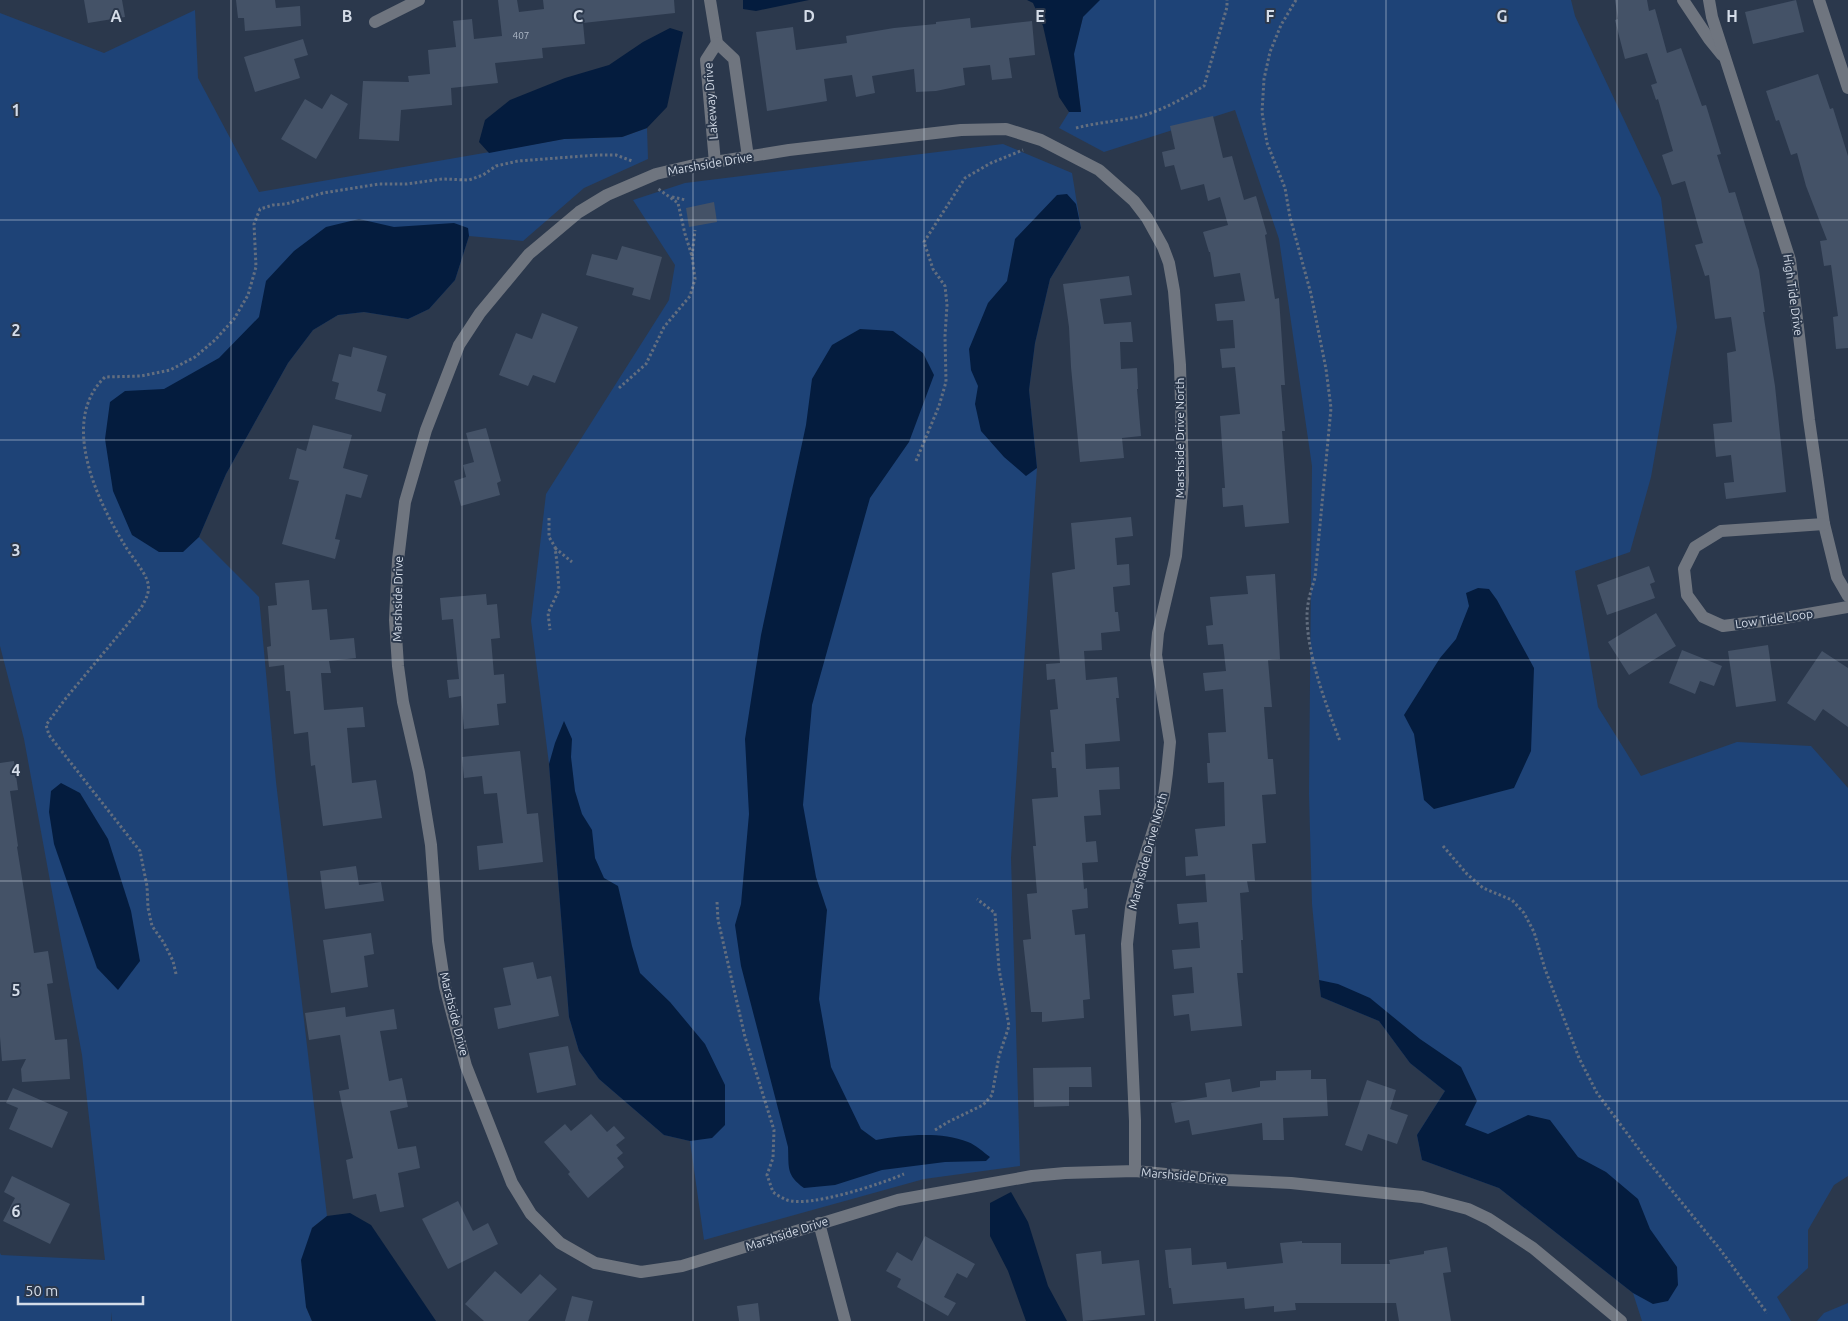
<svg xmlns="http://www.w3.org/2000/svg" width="1848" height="1321" font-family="Ubuntu,sans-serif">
	<rect width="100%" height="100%" fill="#2b384c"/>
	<g fill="#1e4377">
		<polygon points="1064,0 1571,0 1575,16 1661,198 1677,327 1651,477 1630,552 1575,571 1598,707 1641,776 1737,742 1811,746 1848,788 1848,1176 1834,1185 1808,1230 1808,1268 1777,1297 1791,1321 1642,1321 1633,1293 1499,1188 1422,1160 1417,1135 1445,1091 1410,1063 1379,1021 1321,997 1312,904 1309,794 1312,466 1279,239 1235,110 1104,152 1059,128 1069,112 1081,111 1073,54 1083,17"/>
		<polygon points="195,10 198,78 259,192 564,139 622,137 647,128 648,159 584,188 523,241 469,236 455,280 429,309 408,319 364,312 338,315 313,330 288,363 226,474 199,537 259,597 276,782 327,1216 312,1228 306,1307 312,1321 112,1321 111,1312 111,1321 0,1321 0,1253 1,1255 105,1260 82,1055 24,739 0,646 0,13 104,53"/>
		<polygon points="1003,144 1072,173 1081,228 1050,279 1035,343 1029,390 1037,468 1011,858 1020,1166 924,1179 704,1240 690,1141 664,1135 599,1079 579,1051 569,1017 549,764 531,621 546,494 669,300 675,265 633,200 685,183"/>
		<polygon points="1848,1303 1848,1321 1817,1321 1824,1313"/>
	</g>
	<g fill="#041c3e">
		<polygon points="743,0 809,0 756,11 743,9"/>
		<polygon points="1027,0 1100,0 1083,17 1074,54 1081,112 1069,112 1059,97 1043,26 1033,3"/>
		<polygon points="670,28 683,32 667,107 647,128 622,137 564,139 489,153 479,142 485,120 510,100 565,78 609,65 643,42"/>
		<polygon points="1067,194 1076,204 1081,228 1050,279 1035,343 1029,390 1037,468 1026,476 1004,457 981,431 975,404 978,386 971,370 969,349 988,303 1007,281 1015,239 1057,195"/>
		<polygon points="359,219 394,227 454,223 468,228 469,236 455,280 429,309 408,319 364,312 338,315 313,330 288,363 226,474 199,537 183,552 159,552 132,535 113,491 105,439 110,402 125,391 164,389 219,358 259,317 266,281 294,251 326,227"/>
		<path d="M860,329L893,331L923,353L934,375L909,442L870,498L812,705L803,805L816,877L827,910L819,999L831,1067L861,1129L876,1140C904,1135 940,1131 968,1142C976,1145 983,1152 990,1157L986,1161L945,1162L882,1170L835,1185L804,1188C786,1175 789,1168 788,1147L741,966L735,925L741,904L749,814L745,739L761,635L806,425L812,379L832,345Z"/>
		<polygon points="1478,588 1489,589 1497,600 1534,668 1531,751 1514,788 1434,809 1424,800 1414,734 1404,715 1440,658 1456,639 1469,606 1466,593"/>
		<polygon points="564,721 572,739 571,757 575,791 582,814 592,830 595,858 604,878 618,886 632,946 640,973 670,1002 705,1044 725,1085 725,1125 712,1138 690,1141 664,1135 599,1079 579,1051 569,1017 549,764 555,743"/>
		<polygon points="61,783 80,793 108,839 131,911 140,961 118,990 97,968 54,844 49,812 51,791"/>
		<polygon points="1319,980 1338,984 1370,998 1420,1039 1461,1067 1477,1101 1465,1125 1488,1134 1528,1115 1550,1120 1578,1157 1606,1172 1638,1199 1650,1229 1677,1267 1678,1285 1668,1301 1653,1304 1633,1293 1499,1188 1422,1160 1417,1135 1445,1091 1410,1063 1379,1021 1321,997"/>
		<polygon points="1011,1192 1028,1222 1048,1286 1067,1321 1026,1321 1008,1271 990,1236 990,1203"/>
		<polygon points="350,1213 371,1225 436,1321 312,1321 306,1307 301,1260 312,1228 327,1216"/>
	</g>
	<g fill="#445267">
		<polygon points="84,0 122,0 125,17 88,23"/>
		<polygon points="236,0 275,0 276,8 300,6 301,26 245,31 244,18 238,18"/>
		<polygon points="498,0 517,0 519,12 544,9 543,0 674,0 675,13 583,23 585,44 542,48 543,58 495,63 498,83 451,88 452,105 401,110 399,141 359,139 363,81 409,82 408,76 430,74 428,50 456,47 453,21 472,19 474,39 502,36"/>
		<polygon points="1615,0 1647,0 1649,11 1655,9 1667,53 1681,48 1702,106 1706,105 1721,154 1717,155 1729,193 1735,192 1759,270 1765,312 1763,312 1775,386 1786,492 1726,499 1724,483 1734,482 1731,455 1716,457 1713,424 1732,422 1727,353 1736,351 1731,317 1715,319 1709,275 1705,276 1695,245 1703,243 1685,181 1672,185 1662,155 1673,151 1658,99 1656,100 1651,85 1657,83 1647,53 1625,59 1615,20 1618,19"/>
		<polygon points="1796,0 1804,32 1753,44 1745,12"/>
		<polygon points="970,18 971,28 1032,21 1035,55 1009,58 1012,78 992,80 990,65 963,68 965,85 936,91 916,92 914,69 872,76 875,93 856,97 852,75 824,79 827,101 767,111 756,32 793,27 796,50 847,43 846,36 894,28 936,24 936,22"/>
		<polygon points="303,39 308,55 294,59 300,78 255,92 244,57"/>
		<polygon points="1818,74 1830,109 1833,108 1848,156 1848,348 1836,349 1833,317 1838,316 1831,265 1824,266 1820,241 1827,240 1806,186 1797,153 1791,155 1779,120 1776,121 1766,91"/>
		<polygon points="331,94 348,104 316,159 281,139 305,99 322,109"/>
		<polygon points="1213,116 1223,158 1232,156 1244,200 1256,196 1267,234 1265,235 1275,299 1279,298 1285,385 1281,385 1285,431 1282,431 1289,523 1245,527 1243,505 1223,507 1222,488 1225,488 1220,416 1240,414 1235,367 1222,368 1220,349 1235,348 1233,320 1217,321 1215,304 1245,301 1240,273 1214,277 1210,252 1209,252 1203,232 1228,225 1220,197 1208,201 1204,184 1181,190 1174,165 1165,167 1162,152 1175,149 1170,126"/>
		<polygon points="714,202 717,222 689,227 686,208"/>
		<polygon points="622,246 662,257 650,300 632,295 634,288 586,275 592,254 617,260"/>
		<polygon points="1129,276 1132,295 1100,299 1104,324 1131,322 1133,342 1120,342 1121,369 1137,368 1138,389 1137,389 1141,436 1122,438 1124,458 1080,462 1071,367 1069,327 1063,284"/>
		<polygon points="542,313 578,327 555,383 533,375 528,386 499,375 516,333 532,339"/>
		<polygon points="353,347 387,356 377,391 386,394 381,412 335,399 339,383 332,381 339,354 351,357"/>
		<polygon points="313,425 352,435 343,468 368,475 361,498 346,494 335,539 340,540 335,559 282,544 299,481 289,479 297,448 306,451"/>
		<polygon points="486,428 501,481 497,483 500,495 461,506 454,481 466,477 463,465 474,462 466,433"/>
		<polygon points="1131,517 1133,536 1115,538 1117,565 1129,564 1130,585 1113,587 1115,612 1118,612 1120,631 1101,633 1102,650 1084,651 1086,680 1117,677 1119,698 1116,698 1120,741 1085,744 1086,769 1119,767 1120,789 1099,790 1101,815 1084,816 1086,842 1096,841 1098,862 1082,863 1084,889 1087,888 1088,908 1072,910 1075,935 1085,934 1090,999 1083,1000 1084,1018 1042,1022 1042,1012 1031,1012 1023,940 1031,939 1027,894 1037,893 1033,846 1036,846 1032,799 1058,797 1056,768 1052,768 1051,752 1054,752 1050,710 1058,709 1055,679 1047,680 1046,664 1060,663 1052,573 1075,569 1071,523"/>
		<polygon points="1649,566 1655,582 1650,584 1655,598 1607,615 1597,585"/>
		<polygon points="1275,574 1280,659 1268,660 1272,707 1264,707 1268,759 1273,759 1276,794 1262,795 1266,843 1252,844 1255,881 1247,881 1249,892 1240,893 1243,940 1241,940 1243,973 1237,973 1242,1026 1191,1031 1189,1014 1174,1016 1172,995 1194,993 1192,967 1174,969 1172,950 1200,948 1198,922 1179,924 1177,904 1207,902 1205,874 1186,876 1185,857 1198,856 1195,829 1225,826 1224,782 1208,783 1207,763 1210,763 1208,733 1226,732 1223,689 1205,691 1203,673 1226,671 1223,644 1208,645 1206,626 1213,625 1210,597 1248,594 1246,576"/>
		<polygon points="309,580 312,610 327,609 330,640 354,638 356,658 329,661 331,673 321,673 324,710 363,707 365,727 347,728 352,783 376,780 382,818 323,826 315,765 311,766 308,732 294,734 290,691 286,691 284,665 269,667 267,647 271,646 268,606 277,605 275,583"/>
		<polygon points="486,594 487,605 497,604 500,638 491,639 494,675 504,674 506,703 497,704 499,725 464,729 461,696 449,698 447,680 459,679 453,619 442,620 440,598"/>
		<polygon points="1656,613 1676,646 1629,675 1608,642"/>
		<polygon points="1768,645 1776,701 1736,707 1728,651"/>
		<polygon points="1682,650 1722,666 1714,686 1700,681 1695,694 1669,683"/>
		<polygon points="1822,651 1848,668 1848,727 1823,709 1815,721 1787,703"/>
		<polygon points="520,751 527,814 538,813 543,862 479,870 477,846 503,843 497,793 484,794 482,776 464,778 462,757"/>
		<polygon points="14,761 18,790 10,791 18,846 17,847 34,953 48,951 53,983 47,984 55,1040 67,1039 70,1079 22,1082 21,1069 26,1059 2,1061 0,1037 0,763"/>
		<polygon points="356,866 359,885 381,882 384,901 325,909 320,871"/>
		<polygon points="371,933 374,954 364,956 368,987 331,993 323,940"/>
		<polygon points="533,962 537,979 551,976 559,1016 498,1029 494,1008 511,1005 503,968"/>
		<polygon points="345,1007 346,1017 394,1009 397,1029 380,1031 389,1081 402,1078 408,1107 390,1111 398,1149 416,1146 420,1168 398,1173 404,1207 380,1212 376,1194 353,1199 346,1160 353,1158 339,1091 349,1089 340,1035 309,1040 305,1013"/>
		<polygon points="568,1046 576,1085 537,1093 529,1053"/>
		<polygon points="1091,1067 1092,1087 1069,1087 1069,1106 1034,1107 1033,1068"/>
		<polygon points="1311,1070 1311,1079 1326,1079 1328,1116 1283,1118 1284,1140 1263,1140 1262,1123 1192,1135 1189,1120 1175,1123 1171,1103 1207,1097 1205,1083 1230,1079 1232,1092 1260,1087 1260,1081 1276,1080 1276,1071"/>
		<polygon points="1367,1080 1396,1090 1390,1109 1408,1115 1397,1144 1368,1134 1362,1151 1345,1145"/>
		<polygon points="13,1088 68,1112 52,1148 9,1129 18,1108 6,1103"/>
		<polygon points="591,1114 607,1132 614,1126 625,1138 616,1145 623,1153 617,1158 624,1167 588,1198 568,1174 570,1172 544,1142 565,1124 571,1131"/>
		<polygon points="12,1176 70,1204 50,1244 3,1221 15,1198 4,1192"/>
		<polygon points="458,1201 473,1231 488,1223 498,1244 448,1269 422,1219"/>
		<polygon points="925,1236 975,1264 967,1278 957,1273 944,1297 956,1303 948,1316 897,1287 901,1279 886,1271 897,1252 912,1261"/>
		<polygon points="1302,1241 1302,1243 1341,1243 1341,1264 1390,1264 1389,1260 1424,1254 1424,1251 1447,1247 1451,1272 1443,1273 1451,1321 1399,1321 1396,1303 1295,1303 1296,1310 1274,1312 1274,1306 1245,1309 1244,1298 1173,1304 1171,1288 1169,1288 1165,1250 1191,1248 1192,1265 1226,1262 1227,1269 1283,1263 1280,1243"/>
		<polygon points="1101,1251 1102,1264 1139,1260 1145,1315 1083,1321 1076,1254"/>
		<polygon points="495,1271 521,1294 540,1274 557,1289 528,1321 484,1321 465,1304"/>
		<polygon points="572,1296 593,1301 588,1321 565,1321"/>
		<polygon points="758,1303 760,1321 739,1321 737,1306"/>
	</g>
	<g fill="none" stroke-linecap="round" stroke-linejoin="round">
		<g stroke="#636e7f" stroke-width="3" stroke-dasharray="2.5 2.5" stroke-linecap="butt">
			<path d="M1296,0L1281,25L1270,52L1264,79L1262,112L1267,143L1285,188L1290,217L1311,294L1326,369L1331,408L1315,578C1311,590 1307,603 1307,616C1307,655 1326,705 1340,741"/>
			<path d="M1076,128C1096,123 1117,121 1137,117C1160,112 1184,98 1204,86L1227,7V0"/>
			<polyline points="672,197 686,200"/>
			<polyline points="692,256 695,230"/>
			<polyline points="619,388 646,364 664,327 690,296 695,279 692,256 685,234 678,203 657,188"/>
			<polyline points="916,461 939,406 946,382 945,336 947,305 945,286 933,269 924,242 965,178 991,163 1023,150"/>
			<polyline points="549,518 549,537 555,547 557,563 559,590 548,613 550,630"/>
			<polyline points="555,548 572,562"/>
			<polyline points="1443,846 1467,874 1483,888 1512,900 1524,913 1534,932 1545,969 1579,1058 1597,1093 1647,1160 1719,1248 1767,1313"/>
			<path d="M717,902L718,920L745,1037L774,1130L773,1158L767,1175L773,1192C777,1195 782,1198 787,1200C809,1208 881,1184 904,1174"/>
			<path d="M176,974L173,961L164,943L152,926L148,908L147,886L140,851L49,735L46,725L66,698L141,608C146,599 151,591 147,580C143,569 130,555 124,544C97,500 59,421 105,377L141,376L170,370L195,357L215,340L234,319L248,295L256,267L254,224L260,209L273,205L286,204L323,193L379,184H407L442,179L469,180L483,175L496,166L518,161L597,155H616L632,161"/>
			<polyline points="935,1130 948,1122 983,1105 992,1095 999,1056 1009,1026 999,969 995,913 977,899"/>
		</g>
		<g stroke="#6f757f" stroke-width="12">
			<polyline points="710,0 717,43 734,59 748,157"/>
			<polyline points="1683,0 1709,39 1722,55"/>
			<polyline points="1709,0 1712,17 1790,260 1809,420 1824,524 1837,577 1848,596"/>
			<polyline points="1819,0 1848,88"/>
			<polyline points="375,22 419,0"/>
			<polyline points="715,163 706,60 717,43"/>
			<polyline points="1824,524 1721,531 1695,547 1684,569 1687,595 1703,617 1723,626 1778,619 1848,607"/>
			<polyline points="1135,1171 1135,1121 1127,944 1131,908 1139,875 1164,796 1167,773 1170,742 1156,655 1158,633 1176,556 1183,480 1180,365 1174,291 1169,263 1163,247 1147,218 1134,201 1099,170 1041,140 1006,129 961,130 789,150 690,166 656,174 607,195 579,212 529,254 480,313 459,345 426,430 405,502 398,560 395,620 398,666 403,702 419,772 431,845 438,941 445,987 466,1066 512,1183 531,1214 560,1243 595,1263 641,1272 682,1266 898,1200 1032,1176 1065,1173 1135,1171 1227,1180 1291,1183 1422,1197 1468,1209 1489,1219 1533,1248 1621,1321"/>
			<polyline points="819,1223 845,1321"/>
		</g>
	</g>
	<path fill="none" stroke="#d4dce8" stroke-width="1" stroke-opacity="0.55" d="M231,0V1321M462,0V1321M693,0V1321M924,0V1321M1155,0V1321M1386,0V1321M1617,0V1321M0,220H1848M0,440H1848M0,660H1848M0,881H1848M0,1101H1848"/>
	<g text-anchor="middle" stroke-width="4" stroke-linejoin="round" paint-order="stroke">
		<g font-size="10" fill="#b0bac8">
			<text x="521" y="39">407</text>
		</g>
		<g font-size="12" fill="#d4dce8" stroke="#2b384c">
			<text transform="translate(711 101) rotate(-94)" y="4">Lakeway Drive</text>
			<text transform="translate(710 164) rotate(-10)" y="4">Marshside Drive</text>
			<text transform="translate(1793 295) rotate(82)" y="4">High Tide Drive</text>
			<text transform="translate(1180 438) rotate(-90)" y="4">Marshside Drive North</text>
			<text transform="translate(398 599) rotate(-89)" y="4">Marshside Drive</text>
			<text transform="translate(1774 619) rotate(-8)" y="4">Low Tide Loop</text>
			<text transform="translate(1148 851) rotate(-75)" y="4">Marshside Drive North</text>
			<text transform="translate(454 1014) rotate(76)" y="4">Marshside Drive</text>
			<text transform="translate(1184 1176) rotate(5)" y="4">Marshside Drive</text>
			<text transform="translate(787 1234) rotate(-18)" y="4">Marshside Drive</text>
		</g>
	</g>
	<g font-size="16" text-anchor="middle" font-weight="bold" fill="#d4dce8" stroke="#2b384c" stroke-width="4" stroke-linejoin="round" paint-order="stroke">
		<text x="116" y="22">A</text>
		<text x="347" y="22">B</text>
		<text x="578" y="22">C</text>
		<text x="809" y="22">D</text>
		<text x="1040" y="22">E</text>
		<text x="1270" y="22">F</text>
		<text x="1502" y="22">G</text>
		<text x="1732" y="22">H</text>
		<text x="16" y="116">1</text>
		<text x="16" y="336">2</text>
		<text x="16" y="556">3</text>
		<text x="16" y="776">4</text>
		<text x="16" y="996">5</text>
		<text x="16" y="1217">6</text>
	</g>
	<path d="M18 1296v8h125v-8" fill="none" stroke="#d4dce8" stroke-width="2.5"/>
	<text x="25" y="1296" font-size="15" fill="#d4dce8" stroke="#2b384c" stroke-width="4" paint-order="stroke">50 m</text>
</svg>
